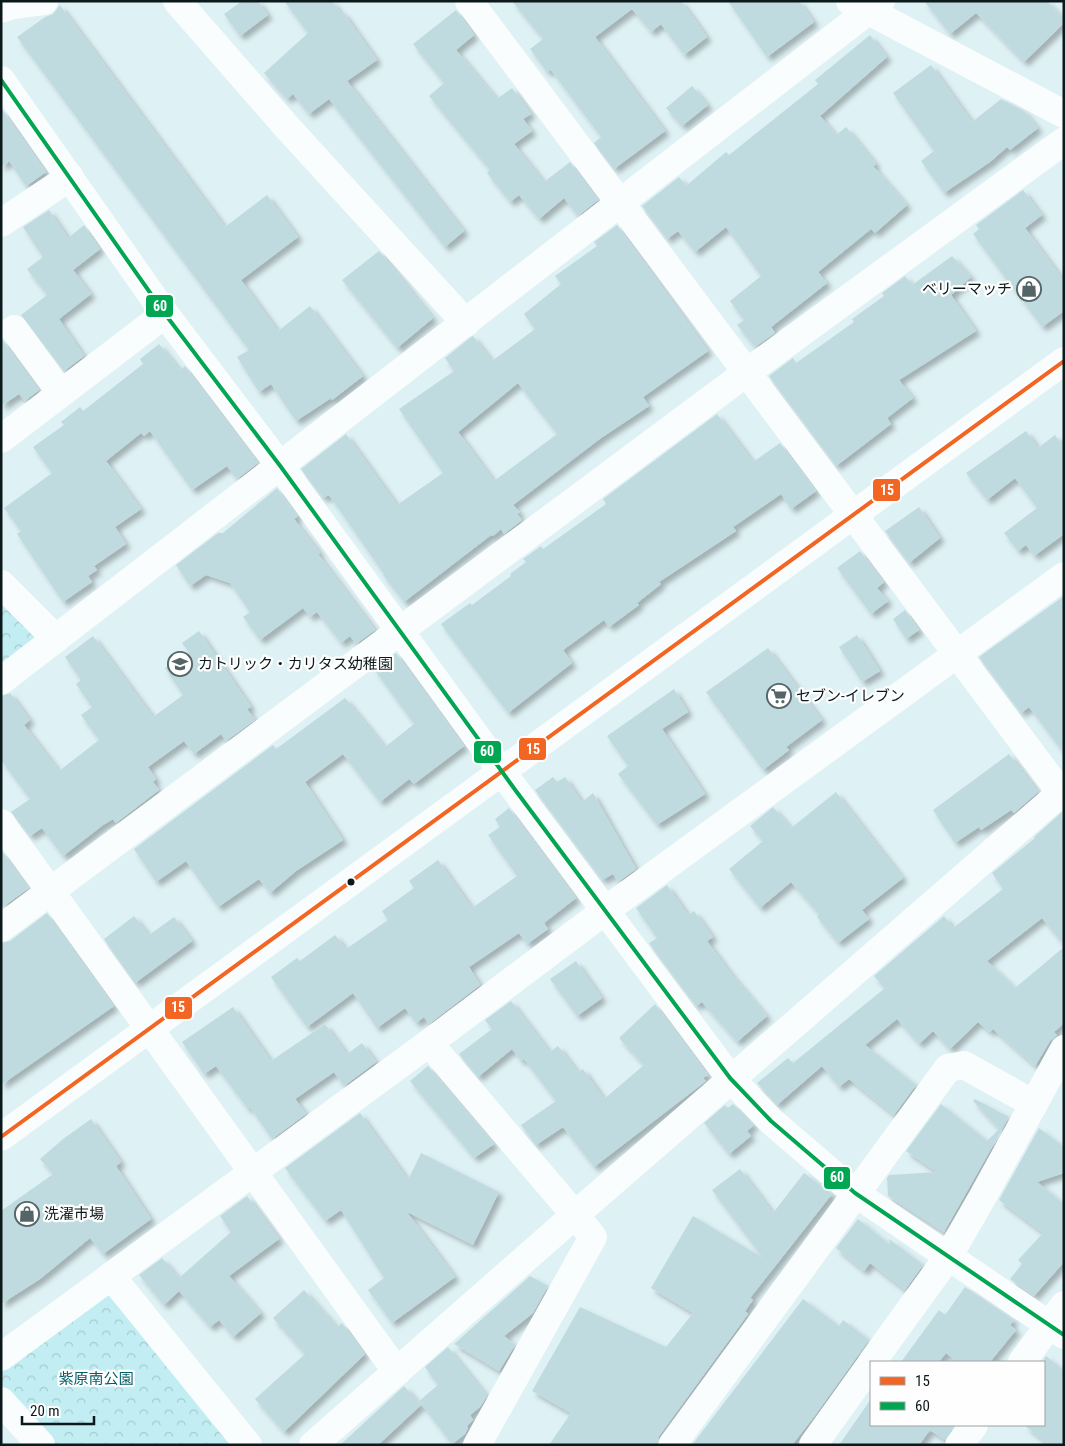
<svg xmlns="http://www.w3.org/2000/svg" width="1065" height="1446" font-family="'Roboto Condensed','Noto Sans JP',sans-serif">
	<defs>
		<pattern id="park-crowns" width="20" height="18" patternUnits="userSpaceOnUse" patternTransform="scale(1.25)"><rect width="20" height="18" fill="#c2edf3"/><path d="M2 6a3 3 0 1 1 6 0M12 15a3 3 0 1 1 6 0" fill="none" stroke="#a5cbd0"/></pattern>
		<filter id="shadow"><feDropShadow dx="4.5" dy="4.5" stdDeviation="2.5" flood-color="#0004"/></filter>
	</defs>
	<rect width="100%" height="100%" fill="#def1f4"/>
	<g fill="url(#park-crowns)">
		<polygon points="1,592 35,628 37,640 1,668"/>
		<polygon points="100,1293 112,1293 231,1445 53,1445 1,1389 1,1370"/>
	</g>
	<g fill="#c0dbe0" fill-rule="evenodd" filter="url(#shadow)">
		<polygon points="242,1 258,1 268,15 240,36 224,14"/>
		<polygon points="284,1 332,1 341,13 343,12 377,60 347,81 464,231 445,247 329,99 309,114 293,94 287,99 264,73 308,33"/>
		<polygon points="512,1 681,1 707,37 684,55 661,24 651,32 632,9 595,37 665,131 614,169 594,143 601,137 551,70 547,72 530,49 543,39"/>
		<polygon points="728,1 799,1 814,22 767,57"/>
		<polygon points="924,1 1047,1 1064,19 1064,23 1024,62 976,13 950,34"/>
		<polygon points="60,5 225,227 267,195 298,237 241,280 278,331 310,306 363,376 332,400 331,398 296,421 271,384 259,392 237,357 249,350 17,37 45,17 53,14"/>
		<polygon points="456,10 474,35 456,50 497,99 512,88 531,114 523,119 532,131 514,144 544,182 570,162 598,200 578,216 564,198 539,219 519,195 510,202 487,173 490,170 429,96 444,83 413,44"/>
		<polygon points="870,35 887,57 820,116 836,135 846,127 876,164 873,166 907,205 875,233 871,229 818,272 827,283 771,327 775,333 755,347 737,325 744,320 730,301 761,276 726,227 695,252 678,231 667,239 642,206 679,177 686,186 726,152 729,155 818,84 815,80"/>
		<polygon points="931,65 972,122 1001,99 1024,111 1038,128 1010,150 1007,147 990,162 944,193 921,161 934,151 893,93"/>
		<polygon points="692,86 708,105 682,126 666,108"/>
		<polygon points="1,108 46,172 26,186 9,161 1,167"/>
		<polygon points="1023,190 1042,215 1025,228 1064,281 1064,311 1042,327 973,234 979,229 976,225"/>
		<polygon points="49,210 68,238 84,225 100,249 73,270 91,294 59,319 84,356 64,371 21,315 47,295 27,269 43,257 23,227"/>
		<path d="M617,225L708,351L643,397L649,406L601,438L513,505L520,512L517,514L522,520L504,534L501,529L493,536L491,535L404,602L383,575L384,574L329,495L323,498L301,469L346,434L397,505L443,473L399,409L454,371L445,358L471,337L473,336L492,361L535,329L524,314L561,284L555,276L597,246L594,242ZM518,383L557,434L494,481L458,432Z"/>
		<polygon points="379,251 433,318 397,348 342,280"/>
		<polygon points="952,256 971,277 951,295 976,331 899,380 913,398 887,418 891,424 836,466 769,376 793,358 796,363 854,322 852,319 884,296 882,293 905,276 912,285"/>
		<polygon points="1,338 39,390 25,401 19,394 1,406"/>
		<polygon points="159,344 180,370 185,366 258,463 237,479 227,466 192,490 150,431 144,436 141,433 106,461 141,509 115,527 126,544 94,566 97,570 88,576 92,582 63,602 17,534 21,531 4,508 52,473 33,447 64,425 61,422 80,407 83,411 143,364 140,359"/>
		<polygon points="717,414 753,462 780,443 816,491 791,509 781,494 733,527 736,531 659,582 661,584 637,603 639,605 609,627 604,620 563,650 572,663 508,713 441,624 470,603 472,605 511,576 510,574 526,562 523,559 541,546 543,549 606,504 603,499"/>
		<polygon points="1026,431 1038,448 1055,435 1064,447 1064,534 1034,556 1026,545 1018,551 1004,533 1037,508 1015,478 987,500 966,473"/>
		<polygon points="277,488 298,516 294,519 320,553 318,554 375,630 356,644 350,636 341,643 317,612 310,617 303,608 260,640 243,617 250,612 230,583 206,575 190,586 176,565 218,533 223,533"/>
		<polygon points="919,507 940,538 909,563 885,531"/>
		<polygon points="860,551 884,582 877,588 888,601 871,614 837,568"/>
		<polygon points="1064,596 1064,753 1029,707 1021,713 979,657"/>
		<polygon points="905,610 919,630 906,639 893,619"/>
		<polygon points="199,631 251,707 247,709 255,720 226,741 221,734 194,754 184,741 148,767 156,779 153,782 159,790 116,823 113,819 103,825 63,856 42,828 30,836 11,812 30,799 1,760 1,696 10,693 30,720 24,725 59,771 99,740 81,715 92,707 76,684 81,680 65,657 93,636 153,717 183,695 165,668 189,652 182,643"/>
		<polygon points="857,635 880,671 862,682 839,647"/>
		<polygon points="768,648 822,720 786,747 789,750 763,770 706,692"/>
		<polygon points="396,653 464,746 414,784 409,779 380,802 343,754 305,782 343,840 296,871 270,893 259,879 218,907 186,861 156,882 134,849 273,745 276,749 345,698 385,747 414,724 374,669"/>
		<polygon points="674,689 688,712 662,729 705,794 657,825 618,774 628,766 607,736"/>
		<polygon points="1009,754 1038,792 1014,813 1011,810 981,830 979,827 955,843 933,810"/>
		<polygon points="553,777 557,782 565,777 582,802 593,793 636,869 618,882 613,874 602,880 535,790"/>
		<polygon points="836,792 903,878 862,910 869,919 838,943 817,917 819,914 791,882 760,908 729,869 763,841 750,826 773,807 791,828"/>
		<polygon points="509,808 576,898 544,923 548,929 527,944 519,933 469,967 480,985 429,1024 424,1017 416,1023 405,1008 377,1028 353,993 307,1027 271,977 297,958 300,961 335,935 346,949 388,920 382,911 414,888 409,881 438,860 472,908 517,876 488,835 500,827 495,819"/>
		<polygon points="1062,812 1064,945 1042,918 987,961 1015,988 1064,947 1064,1023 1054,1032 1057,1035 1050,1041 1035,1066 993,1029 990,1032 978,1022 950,1049 933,1031 919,1044 897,1019 865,1045 916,1085 894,1115 849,1079 839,1087 822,1066 777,1105 757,1083 788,1058 793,1063 885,988 874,976 944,916 953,928 1003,889 992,873 1035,838 1034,837"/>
		<polygon points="1,850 29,888 1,908"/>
		<polygon points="667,885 688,915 694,911 713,937 707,941 732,975 767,1016 737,1042 702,1002 696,1006 649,943 657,938 636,908"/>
		<polygon points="47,913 114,1006 1,1085 1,943 10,941"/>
		<polygon points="134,916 149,935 174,917 192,941 135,983 104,939"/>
		<polygon points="576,961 602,998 577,1016 550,979"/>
		<polygon points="511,1001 550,1052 558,1046 578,1072 583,1069 604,1099 644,1065 619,1038 655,1004 708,1075 703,1078 706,1081 594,1167 563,1127 536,1145 521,1125 556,1101 524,1059 521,1061 512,1049 478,1077 459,1054 492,1029 485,1020"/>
		<polygon points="233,1007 271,1061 325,1024 347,1054 362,1043 376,1062 344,1086 334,1072 295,1099 306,1114 272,1139 250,1107 248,1109 216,1066 204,1074 182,1042"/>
		<polygon points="428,1066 494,1144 474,1158 410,1081"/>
		<polygon points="975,1099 1009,1117 944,1232 888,1196 887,1178 889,1175 937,1172 906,1151 941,1104 987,1141 999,1129 973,1101"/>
		<polygon points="733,1104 754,1125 747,1131 751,1136 729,1154 704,1123 725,1105 728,1108"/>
		<polygon points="360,1113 408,1180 421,1153 499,1192 473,1245 407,1212 455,1277 392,1323 368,1290 384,1278 341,1210 325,1221 285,1168"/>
		<polygon points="91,1119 121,1162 116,1166 151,1219 103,1254 90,1238 40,1279 1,1304 1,1211 53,1174 40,1159 63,1139"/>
		<polygon points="1039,1128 1064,1147 1064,1173 1037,1182 1064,1204 1064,1262 1034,1296 1010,1279 1022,1264 1018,1260 1043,1233 999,1200"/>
		<polygon points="740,1169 773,1213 804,1173 832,1194 750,1298 753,1300 745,1311 748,1314 659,1436 657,1445 549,1445 571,1413 532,1391 580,1307 666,1347 693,1313 651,1288 693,1216 763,1258 712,1190"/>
		<polygon points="247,1196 279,1239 229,1276 261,1313 233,1337 219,1320 210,1327 179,1291 164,1305 139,1275 162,1258 179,1278 231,1232 220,1216"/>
		<polygon points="858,1219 890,1245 889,1239 923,1265 905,1290 870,1263 864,1271 836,1248"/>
		<polygon points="530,1276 548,1286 533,1313 504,1336 515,1345 499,1371 454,1344"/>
		<polygon points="965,1287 1014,1320 1010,1325 1016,1330 990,1362 957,1362 946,1353 939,1362 901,1362 939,1310 945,1315"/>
		<polygon points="304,1290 337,1327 342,1323 365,1354 284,1432 255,1399 305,1354 273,1318"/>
		<polygon points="803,1299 839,1326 843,1320 869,1340 813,1418 792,1445 692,1445"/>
		<polygon points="448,1347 487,1396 480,1407 470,1415 473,1420 467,1426 468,1428 465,1434 452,1444 419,1401 438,1385 425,1367"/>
		<polygon points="1046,1356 1064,1371 1064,1445 1049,1445 1024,1425 1044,1425 1044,1359"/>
		<polygon points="404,1386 421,1405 378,1445 340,1445"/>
		<polygon points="871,1399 871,1425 955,1425 945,1440 930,1430 919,1445 839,1445"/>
	</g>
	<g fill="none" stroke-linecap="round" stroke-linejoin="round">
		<g stroke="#fafdfd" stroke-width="28">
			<polyline points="177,1 286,126 466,323"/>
			<polyline points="469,1 1064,797"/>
			<polyline points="850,1 1064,114"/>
			<polyline points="1,9 13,5 44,1"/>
			<polyline points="1,80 165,314 281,467 516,791 730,1078 771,1121 855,1193 1064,1335"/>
			<polyline points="1,223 70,177"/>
			<polyline points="14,329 61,393"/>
			<polyline points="1,439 165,314"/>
			<polyline points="1,584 56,639"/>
			<polyline points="1,681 881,1"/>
			<polyline points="1,823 397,1372"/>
			<polyline points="1,928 746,373 1064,141"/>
			<polyline points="1,1137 1064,361"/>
			<polyline points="111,1276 248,1445"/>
			<polyline points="1,1357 429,1043 606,910 1064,576"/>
			<polyline points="872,1362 948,1257 982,1198 1064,1049"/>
			<polyline points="1022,1362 1064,1305"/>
			<polyline points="1,1401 41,1445"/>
			<polyline points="313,1445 575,1215 429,1043"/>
			<polyline points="477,1445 593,1237 575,1215 1064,790"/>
			<polyline points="672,1445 948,1068 964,1065 1034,1104"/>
			<polyline points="813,1445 871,1364"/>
			<polyline points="959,1445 974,1425"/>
		</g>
		<defs>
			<polyline id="bus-1" points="1,1137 1064,361"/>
			<polyline id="bus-2" points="1,80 165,314 281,467 516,791 730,1078 771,1121 855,1193 1064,1335"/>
		</defs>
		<use href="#bus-1" stroke="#fefefe" stroke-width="8"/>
		<use href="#bus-2" stroke="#fefefe" stroke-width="8"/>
		<use href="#bus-1" stroke="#f26522" stroke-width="4"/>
		<use href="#bus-2" stroke="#00a651" stroke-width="4"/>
	</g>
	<defs>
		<symbol id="shop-ring" viewBox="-11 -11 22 22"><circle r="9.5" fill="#fefefe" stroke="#556567" stroke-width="1.5"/><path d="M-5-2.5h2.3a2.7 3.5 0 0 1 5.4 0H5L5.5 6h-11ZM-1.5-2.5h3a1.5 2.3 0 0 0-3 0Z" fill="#556567"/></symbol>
		<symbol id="school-ring" viewBox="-11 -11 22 22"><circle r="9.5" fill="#fefefe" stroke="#556567" stroke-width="1.5"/><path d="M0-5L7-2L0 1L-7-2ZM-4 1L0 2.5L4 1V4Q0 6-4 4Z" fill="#556567"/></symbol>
		<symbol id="supermarket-ring" viewBox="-11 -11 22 22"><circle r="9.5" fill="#fefefe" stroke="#556567" stroke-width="1.5"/><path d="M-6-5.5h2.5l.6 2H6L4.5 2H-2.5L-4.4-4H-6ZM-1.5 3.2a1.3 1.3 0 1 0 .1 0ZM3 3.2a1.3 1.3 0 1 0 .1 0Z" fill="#556567"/></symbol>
	</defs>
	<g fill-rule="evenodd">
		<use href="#shop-ring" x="1015" y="275" width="28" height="28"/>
		<use href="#school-ring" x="166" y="650" width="28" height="28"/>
		<use href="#supermarket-ring" x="765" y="682" width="28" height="28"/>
		<use href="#shop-ring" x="13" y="1200" width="28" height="28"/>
	</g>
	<circle fill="#0b191b" stroke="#fefefe" stroke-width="2" cx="351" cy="882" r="4.5"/>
	<g text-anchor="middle" stroke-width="4.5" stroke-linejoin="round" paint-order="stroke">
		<g font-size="15" fill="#0b191b" stroke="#fefefe" text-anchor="start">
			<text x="1012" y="294" text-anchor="end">ベリーマッチ</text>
			<text x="198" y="669">カトリック・カリタス幼稚園</text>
			<text x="796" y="701">セブン-イレブン</text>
			<text x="44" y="1219">洗濯市場</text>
		</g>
		<g font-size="15" fill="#035d67" stroke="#fefefe">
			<text x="96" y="1384">紫原南公園</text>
		</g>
	</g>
	<g stroke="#fefefe" stroke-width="2">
		<rect x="145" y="294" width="29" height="24" rx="5" fill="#00a651"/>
		<rect x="872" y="478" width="29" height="24" rx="5" fill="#f26522"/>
		<rect x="518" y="737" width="29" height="24" rx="5" fill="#f26522"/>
		<rect x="473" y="740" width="29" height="24" rx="5" fill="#00a651"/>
		<rect x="164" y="996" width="29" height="24" rx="5" fill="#f26522"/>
		<rect x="823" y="1166" width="28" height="24" rx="5" fill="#00a651"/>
	</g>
	<g font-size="14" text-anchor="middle" font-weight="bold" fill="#fff">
		<text x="160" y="311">60</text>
		<text x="887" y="495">15</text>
		<text x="533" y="754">15</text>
		<text x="487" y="756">60</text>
		<text x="178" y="1012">15</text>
		<text x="837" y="1182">60</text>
	</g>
	<rect width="1065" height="1446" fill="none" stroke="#0b191b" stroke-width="5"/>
	<rect x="870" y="1361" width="175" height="65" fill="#fefefe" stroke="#9da2a3"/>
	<rect x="880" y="1377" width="25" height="8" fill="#f26522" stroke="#9da2a3"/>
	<text x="915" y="1386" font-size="15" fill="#0b191b">15</text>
	<rect x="880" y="1402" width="25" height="8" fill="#00a651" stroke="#9da2a3"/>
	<text x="915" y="1411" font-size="15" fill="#0b191b">60</text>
	<path d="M22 1416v8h72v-8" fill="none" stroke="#0b191b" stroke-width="2.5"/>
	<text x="30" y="1416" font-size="15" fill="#0b191b" stroke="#fefefe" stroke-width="4" paint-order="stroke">20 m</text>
</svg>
